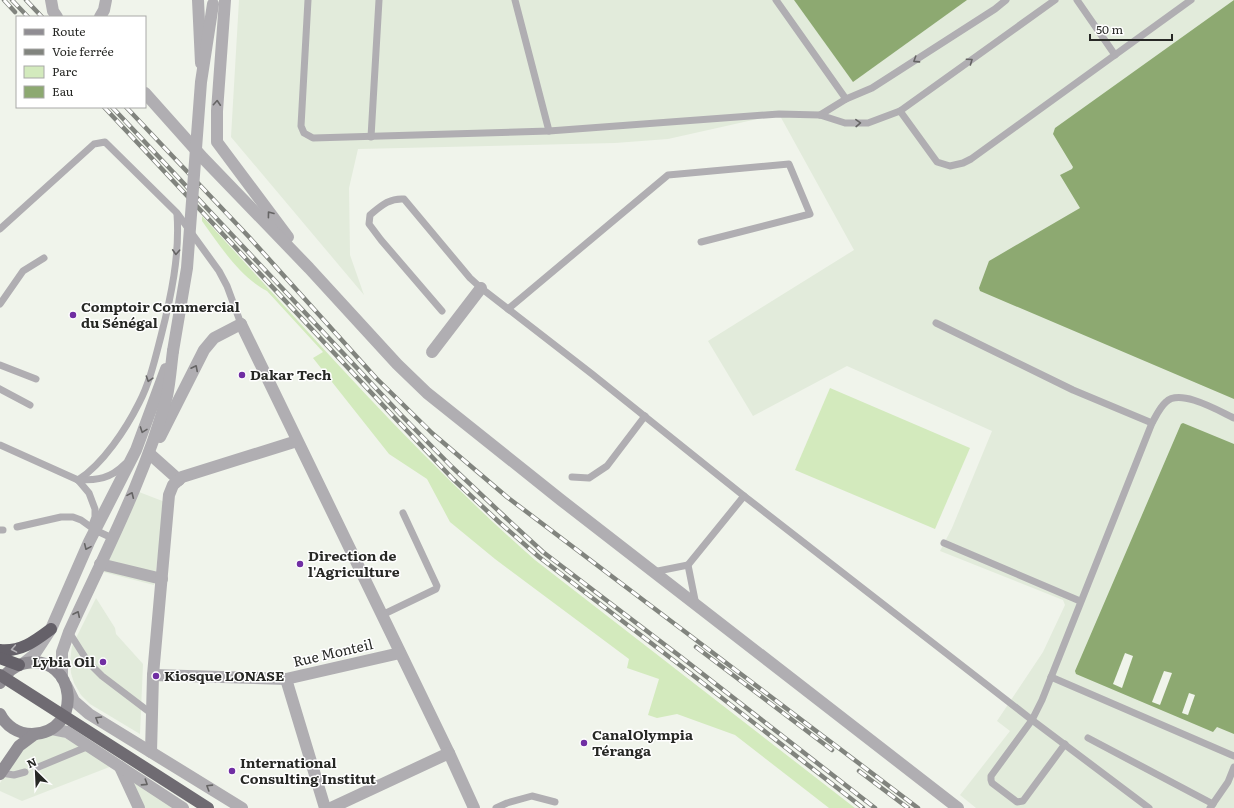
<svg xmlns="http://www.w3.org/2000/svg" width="1234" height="808" font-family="Literata,serif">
	<rect width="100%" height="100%" fill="#f0f4eb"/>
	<g fill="#e2ebdb">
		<polygon points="239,0 1234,0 1234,808 976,808 960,795 1010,731 997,721 1043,652 1065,605 1063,600 940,551 952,528 992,431 847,366 753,416 708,341 854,250 779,114 668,139 615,143 358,149 349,188 350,255 364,295 231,137"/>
		<polygon points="139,492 165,502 154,585 103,572"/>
		<polygon points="96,598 115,628 116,634 143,664 140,734 90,704 81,695 74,683 71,673 70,661 72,646"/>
		<polygon points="50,735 58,735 65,738 112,766 22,801 0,791 0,783 23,750 36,740"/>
		<polygon points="130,777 179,808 145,808"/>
	</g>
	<g fill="#d3eabd">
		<path d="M202,216C310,333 415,455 535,560L855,808H829L735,735L677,714L657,718L648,715L659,679L627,668L629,659L495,559L450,522L427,479L389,454L313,358L323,352L267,291C241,278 219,245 202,221Z"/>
		<polygon points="830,388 970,448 935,529 795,470"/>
	</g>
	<g fill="#8da971">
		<polygon points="794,0 967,0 853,82"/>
		<polygon points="1234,0 1234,399 980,291 979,288 989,261 1080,208 1060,175 1072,169 1073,167 1053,134 1055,128"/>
		<polygon points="1183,423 1234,444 1234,734 1217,727 1213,732 1076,674 1075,671 1181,424"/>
	</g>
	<g fill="#f0f4eb">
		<polygon points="1125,653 1133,656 1122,688 1113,684"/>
		<polygon points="1164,671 1172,673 1160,705 1152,702"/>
		<polygon points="1189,693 1195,695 1188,715 1182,713"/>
	</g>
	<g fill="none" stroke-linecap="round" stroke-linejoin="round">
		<g stroke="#b0aeb2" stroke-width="7">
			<polyline points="308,0 301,126 304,133 313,138 549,131 779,114 820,115 845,123 868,123 900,111 1055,0"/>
			<polyline points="515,0 549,131"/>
			<polyline points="776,0 846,99"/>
			<polyline points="1077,0 1115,55"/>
			<polyline points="900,111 937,162 950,166 963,163 971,159 1191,0"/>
			<polyline points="820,115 846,99 872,88 995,9 1006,0"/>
			<polyline points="371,137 379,0"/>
			<polyline points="0,229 94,144 105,142 177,213 219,271 227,286 241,324"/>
			<polyline points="0,304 23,271 44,258"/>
			<polyline points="508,309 668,175 789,164 810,214 701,242"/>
			<path d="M442,311L381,240L369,224L370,215C381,206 389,198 404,199L470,278L481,288L592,374L744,496L1032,720L1149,808"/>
			<polyline points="936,323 1073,390 1152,423"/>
			<polyline points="0,365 36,379"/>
			<polyline points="0,389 30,405"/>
			<polyline points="0,445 78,480 89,493 95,509 95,517 92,525"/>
			<polyline points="572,477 589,478 607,466 645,416"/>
			<path d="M78,480C103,464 126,429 139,403C150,382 155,359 161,336C171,297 180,255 177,214"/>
			<path d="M78,480C98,480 110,479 125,464"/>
			<polyline points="17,527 61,517 73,517 81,520 95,530 112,538"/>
			<polyline points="0,530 3,530"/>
			<polyline points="944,543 1080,601"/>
			<polyline points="688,565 744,496"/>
			<polyline points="653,572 688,565 696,605"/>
			<polyline points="382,615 436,589 437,586 403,513"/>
			<polyline points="69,632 88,662 102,676 152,714"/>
			<polyline points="1051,677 1234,756"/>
			<polyline points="1088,738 1213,804"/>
			<path d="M1065,744L1023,801L1017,802L992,783L991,780V776L1032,720L1042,700L1152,423C1156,416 1160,407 1166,402C1180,388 1219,411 1234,418"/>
			<polyline points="36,768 89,746"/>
			<polyline points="1,773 14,775 25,772"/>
			<polyline points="496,808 507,803 532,796 555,802"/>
			<polyline points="1210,808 1228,782 1234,767"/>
		</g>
		<g stroke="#b0aeb2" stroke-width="12">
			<polyline points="241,324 449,753 474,808"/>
			<polyline points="432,352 481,288"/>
			<polyline points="151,455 179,480"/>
			<polyline points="100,564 162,579"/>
			<polyline points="153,675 286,679 400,653"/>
			<polyline points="286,679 325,808"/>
			<polyline points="151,752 153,675 169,495 173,485 182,477 297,441"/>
			<polyline points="120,767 139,808"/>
			<polyline points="331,808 449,753"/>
		</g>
		<g stroke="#b0aeb2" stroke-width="12">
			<polyline points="51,0 53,11 57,17"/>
			<polyline points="198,0 201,63"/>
			<polyline points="225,0 217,111 217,142 288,237"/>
			<polyline points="100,17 104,10 106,0"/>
			<polyline points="145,93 203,158 309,268 397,364 427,393 561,500 958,808"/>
			<polyline points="160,437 204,350 214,338 241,324"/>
			<polyline points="24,663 34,655 51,629 89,542 136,450 166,369"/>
			<path d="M62,678V652L69,632C104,555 145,478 167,396C170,382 171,366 173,351"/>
			<polyline points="66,685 74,701 89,714 242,808"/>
			<polyline points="52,729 67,732 183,808"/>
		</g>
		<g stroke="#908d93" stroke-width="12">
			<path d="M0,683C5,673 15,665 26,663C77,654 84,733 32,734C18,734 6,726 0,714"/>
			<polyline points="0,774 19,746 35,734"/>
		</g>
		<g stroke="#656169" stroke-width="12">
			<path d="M0,650C21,652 35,641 51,629"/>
			<polyline points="0,658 19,665"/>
		</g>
		<defs>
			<g id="rail">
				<polyline points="4,0 15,12"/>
				<polyline points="12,0 28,17"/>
				<polyline points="26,0 42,17"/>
				<polyline points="104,107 394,417 453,479 499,522 539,557 681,666 863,808"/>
				<polyline points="112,107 402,416 452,467 504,516 543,552 681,657 875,808"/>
				<polyline points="126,107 249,237 376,378 432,433 507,497 918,808"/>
				<polyline points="696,647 832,750"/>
				<polyline points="859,771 908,808"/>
			</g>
		</defs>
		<use href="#rail" stroke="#81847e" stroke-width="4.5"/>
		<use href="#rail" stroke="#fff" stroke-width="3" stroke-dasharray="9" stroke-linecap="butt"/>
		<polyline stroke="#b0aeb2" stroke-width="12" points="173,351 187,268 201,82 213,4"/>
		<polyline stroke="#6f6b72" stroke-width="12" points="0,675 208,808"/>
	</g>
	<defs><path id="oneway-chevron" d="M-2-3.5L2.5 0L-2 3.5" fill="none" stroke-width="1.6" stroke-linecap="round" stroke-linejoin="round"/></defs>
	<g stroke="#656464">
		<use href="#oneway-chevron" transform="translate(916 60) rotate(147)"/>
		<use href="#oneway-chevron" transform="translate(970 61) rotate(-35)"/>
		<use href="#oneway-chevron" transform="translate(217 103) rotate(-86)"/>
		<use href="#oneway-chevron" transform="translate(858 123) rotate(-2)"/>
		<use href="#oneway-chevron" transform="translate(270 214) rotate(-127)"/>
		<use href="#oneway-chevron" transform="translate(176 252) rotate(93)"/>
		<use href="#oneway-chevron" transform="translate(195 368) rotate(-63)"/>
		<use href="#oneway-chevron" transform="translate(149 379) rotate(108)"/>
		<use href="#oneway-chevron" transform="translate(143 430) rotate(110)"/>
		<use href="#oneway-chevron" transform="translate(131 495) rotate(-66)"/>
		<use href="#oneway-chevron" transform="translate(87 547) rotate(114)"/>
		<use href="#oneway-chevron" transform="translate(77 614) rotate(-65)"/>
		<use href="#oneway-chevron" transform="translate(98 719) rotate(-149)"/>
		<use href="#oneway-chevron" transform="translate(145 783) rotate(33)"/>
		<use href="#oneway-chevron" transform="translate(209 787) rotate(-148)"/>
	</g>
	<use stroke="#b2b0b4" href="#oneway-chevron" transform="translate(14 649) rotate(170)"/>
	<g fill="#702ea3" stroke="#fff" stroke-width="1.5">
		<circle cx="73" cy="315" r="4"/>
		<circle cx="242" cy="375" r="4"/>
		<circle cx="300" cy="564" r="4"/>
		<circle cx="103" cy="662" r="4"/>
		<circle cx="156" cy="676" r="4"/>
		<circle cx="584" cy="743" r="4"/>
		<circle cx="232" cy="771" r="4"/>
	</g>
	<g text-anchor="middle" stroke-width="3" stroke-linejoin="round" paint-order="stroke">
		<g font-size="14" font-weight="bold" fill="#272825" stroke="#fff" text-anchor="start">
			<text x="81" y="312">Comptoir Commercial<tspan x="81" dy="16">du Sénégal</tspan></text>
			<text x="250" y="380">Dakar Tech</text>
			<text x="308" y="561">Direction de<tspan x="308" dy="16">l'Agriculture</tspan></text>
			<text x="95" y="667" text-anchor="end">Lybia Oil</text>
			<text x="164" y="681">Kiosque LONASE</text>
			<text x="592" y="740">CanalOlympia<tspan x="592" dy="16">Téranga</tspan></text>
			<text x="240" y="768">International<tspan x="240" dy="16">Consulting Institut</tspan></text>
		</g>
		<g font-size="14" fill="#272825" stroke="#fff">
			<text transform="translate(333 653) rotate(-13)" y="5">Rue Monteil</text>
		</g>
	</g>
	<rect x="16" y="16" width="130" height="92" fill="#ffffff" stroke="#a9a9a8"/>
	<rect x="24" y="29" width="20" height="6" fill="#908d93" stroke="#a9a9a8"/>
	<text x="52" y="36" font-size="12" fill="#272825">Route</text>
	<rect x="24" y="49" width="20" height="6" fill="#81847e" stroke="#a9a9a8"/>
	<text x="52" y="56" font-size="12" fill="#272825">Voie ferrée</text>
	<rect x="24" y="66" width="20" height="12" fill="#d3eabd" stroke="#a9a9a8"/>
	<text x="52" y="76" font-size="12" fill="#272825">Parc</text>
	<rect x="24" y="86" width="20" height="12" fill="#8da971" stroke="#a9a9a8"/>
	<text x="52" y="96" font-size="12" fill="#272825">Eau</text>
	<g transform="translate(36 772) rotate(336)" stroke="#ffffff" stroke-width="3" paint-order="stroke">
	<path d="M0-3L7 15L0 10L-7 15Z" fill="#272825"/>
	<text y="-6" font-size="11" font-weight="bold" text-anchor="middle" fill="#272825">N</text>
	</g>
	<path d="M1090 34v6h82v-6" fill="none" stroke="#272825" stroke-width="2"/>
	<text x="1096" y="34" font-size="12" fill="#272825" stroke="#ffffff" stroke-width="3" paint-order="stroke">50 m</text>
</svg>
